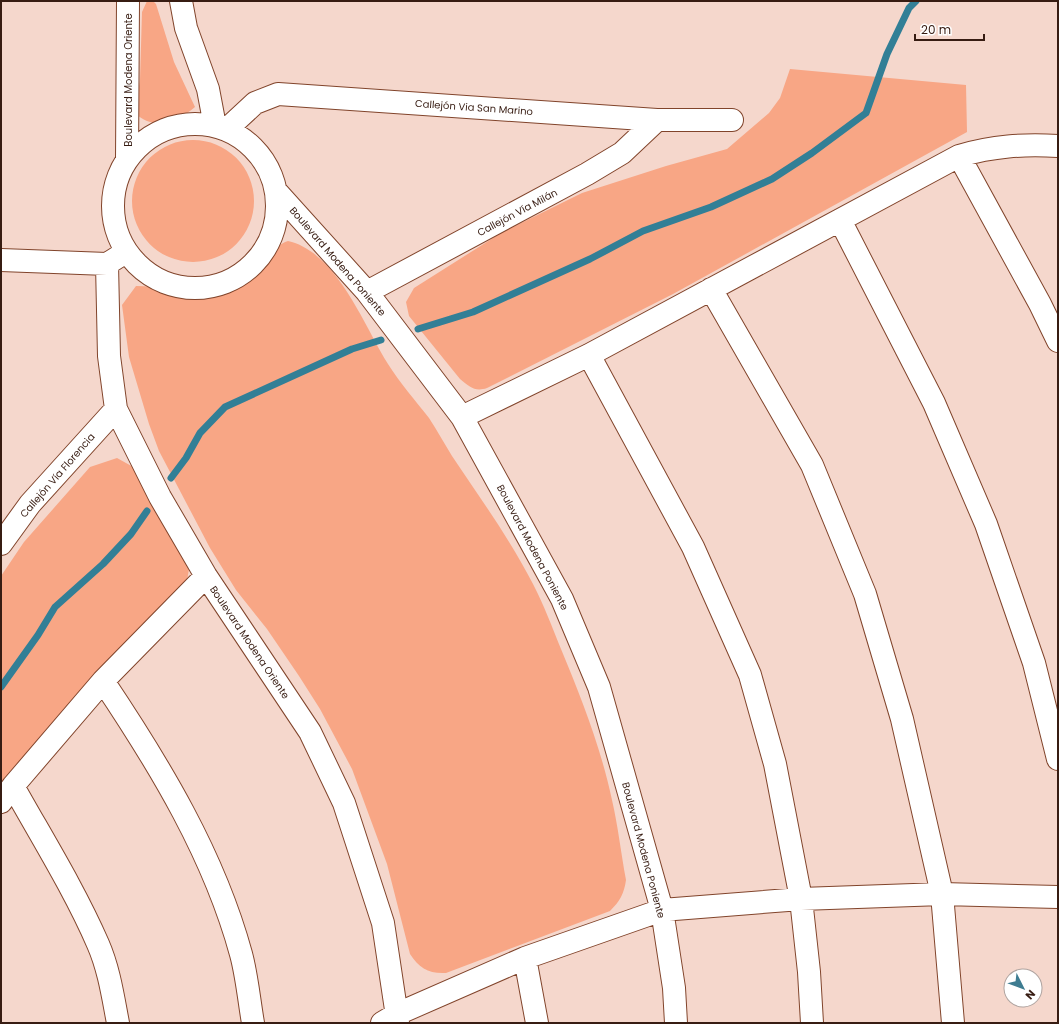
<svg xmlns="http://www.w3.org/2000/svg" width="1059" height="1024" font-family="Poppins,sans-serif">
  <rect width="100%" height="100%" fill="#f5d7cc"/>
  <path fill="#f8a685" d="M147,1H153L156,4L174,62L195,107C178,122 153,131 135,113L140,80L142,12Z
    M790,69L966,85L967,132L673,294L487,388C475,392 470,387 460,379L409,316L406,302L414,288L501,233L582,193L666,166L727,149L769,113L780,98Z
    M132 201a61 61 0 1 1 122 0a61 61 0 1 1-122 0Z
    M288,241C337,252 364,326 388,364C400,383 415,400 429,418C437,430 444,443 452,456C480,498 510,539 533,584C544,605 552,627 561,649C581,697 601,748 612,800C618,826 621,853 626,880C624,894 620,901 610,911L446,973C429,974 419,968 410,954L387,864L352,769L320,709L299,676L267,629L236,590L210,548L159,451L149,424L129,357L122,305L136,286C170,286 196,303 230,289C253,279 267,248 288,241Z
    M117,458L135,468L189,569L186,587L1,785V576L24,542L90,467Z"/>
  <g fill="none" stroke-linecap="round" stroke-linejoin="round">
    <path stroke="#327f96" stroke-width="7" d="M418,329L473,312L590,259L643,231L711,207L772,179L812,153L866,113L887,54L909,8L916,1
      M171,478L186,458L200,433L225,407L352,349L381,340
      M1,687L38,635L55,607L103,564L131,534L147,511"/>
    <defs>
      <path id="minor" d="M181,1L186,28L208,89L215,126
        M113 206a82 82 0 1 1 164 0a82 82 0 1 1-164 0Z
        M227,129L255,103L278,94L657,120H732
        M959,156L1040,304L1058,341
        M127,159L128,1
        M276,191L367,292L462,417L562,599L599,687L662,910L674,988L676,1023
        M840,220L934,403L986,524L1034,663L1058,759
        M1,260L107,264L118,257
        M107,264L109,356L116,409L160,497L206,576L310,732L344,803L383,923L398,1023
        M711,289L812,465L865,594L902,719L942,894L953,1023
        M367,292L587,174L622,153L657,120
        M589,355L693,547L750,675L775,764L801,899L809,972L812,1023
        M462,417L589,355L959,156C993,146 1023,144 1058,146
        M1,544L30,504L116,409
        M103,681C160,766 214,855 241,954C247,976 249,1000 253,1023
        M13,786C42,838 74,889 98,944C109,969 113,997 118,1023
        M1,802L13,786L103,681L206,576
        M525,958L537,1023
        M382,1023L397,1014L525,958L662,910L801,899L942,894L1058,897"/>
    </defs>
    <use href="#minor" stroke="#81442b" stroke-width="24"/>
    <use href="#minor" stroke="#fff" stroke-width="22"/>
  </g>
  <g text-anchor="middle" stroke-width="3" stroke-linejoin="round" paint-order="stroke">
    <g font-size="10" fill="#371c12" stroke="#fff">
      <text transform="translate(128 80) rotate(-90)" y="4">Boulevard Modena Oriente</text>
      <text transform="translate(474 107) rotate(4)" y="4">Callejón Via San Marino</text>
      <text transform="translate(517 212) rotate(-28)" y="4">Callejón Vía Milán</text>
      <text transform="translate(338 261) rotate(49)" y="4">Boulevard Modena Poniente</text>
      <text transform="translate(57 475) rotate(-49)" y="4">Callejón Vía Florencia</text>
      <text transform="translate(533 547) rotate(62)" y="4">Boulevard Modena Poniente</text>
      <text transform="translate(250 642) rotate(56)" y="4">Boulevard Modena Oriente</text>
      <text transform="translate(644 850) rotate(75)" y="4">Boulevard Modena Poniente</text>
    </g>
  </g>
  <rect width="1059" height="1024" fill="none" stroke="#371c12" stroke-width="4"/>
  <g transform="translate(1023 988) rotate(132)"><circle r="19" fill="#ffffff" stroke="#afa4a0"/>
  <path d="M0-3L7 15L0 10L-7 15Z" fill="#3e7c91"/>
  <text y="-6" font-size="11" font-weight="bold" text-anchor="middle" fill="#371c12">N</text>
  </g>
  <path d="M915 34v6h69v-6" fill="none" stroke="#371c12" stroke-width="2"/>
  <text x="921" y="34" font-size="12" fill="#371c12" stroke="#ffffff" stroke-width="3" paint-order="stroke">20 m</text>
</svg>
